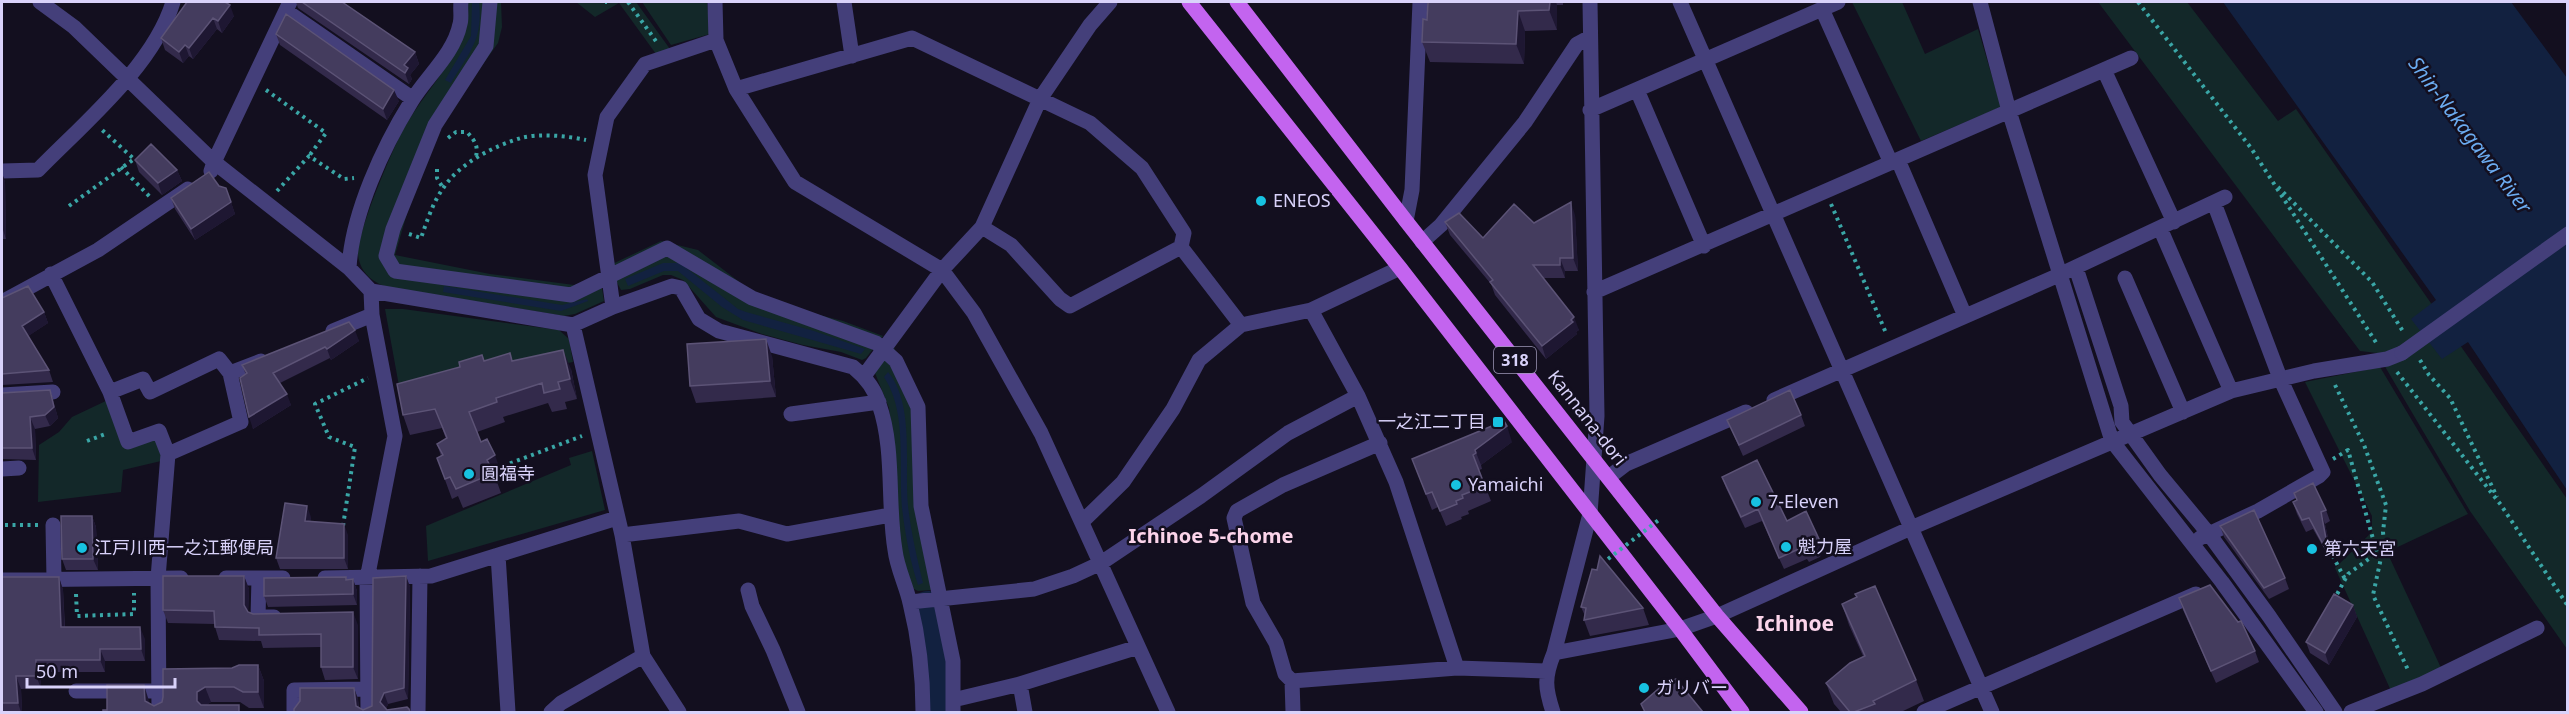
<svg xmlns="http://www.w3.org/2000/svg" width="2569" height="714" font-family="'Noto Sans','Noto Sans JP',sans-serif">
  <rect width="100%" height="100%" fill="#130f1f"/>
  <path fill="#132829" d="M468,2H501L502,27L498,43L445,118L410,203L395,255L490,274L574,285L600,276L604,301L575,314L564,316L387,287C372,282 360,272 358,255C356,236 392,150 403,130C422,96 452,66 466,29C469,21 468,10 468,2Z
    M576,2H636L670,49L656,54L619,3L595,17Z
    M642,2H707L710,34L671,45Z
    M1852,2H1902L1925,54L1978,29L2001,107L1921,141Z
    M2098,2H2187L2278,121L2296,109L2567,499V649L2470,511L2377,353L2360,351Z
    M661,241L698,250L764,301L843,321L883,336L866,358L862,360L841,352L803,345L762,334L716,317L683,280L671,275H663L630,289L621,290L608,266Z
    M385,309H403L559,330L569,339L573,362L401,397Z
    M893,345L920,408L923,500L945,589L918,591L912,588L900,551L891,425L889,408L875,373Z
    M2380,367L2468,514L2387,552L2442,670L2392,693L2335,568L2372,532V516L2305,382Z
    M110,399L126,446L157,436L164,454L161,461L123,470L121,492L38,502L39,445L59,432L72,417Z
    M592,451L605,510L428,561L426,526L571,465L569,458Z
    M947,603L958,712H931L926,647L916,608Z"/>
  <path fill="#122140" d="M472,2H479C483,40 470,51 451,83L445,80L471,36Z
    M2223,2H2511L2567,78V490L2468,342L2442,359L2411,319L2436,300Z
    M663,263H680L738,309L746,312L814,331L865,349L861,354L743,320L722,307L678,271H664L628,286L625,279Z
    M444,286L562,305L587,299L588,301L561,311L443,292Z
    M888,372C915,404 904,466 908,506C911,532 917,558 923,583L918,585C910,561 905,533 902,508C898,465 908,414 884,377Z"/>
  <g fill="none" stroke-linecap="round" stroke-linejoin="round">
    <path stroke="#122140" stroke-width="36" d="M928,609L935,632V712"/>
    <path stroke="#3aa6a6" stroke-width="4" stroke-dasharray="3 4.5" stroke-linecap="butt" d="M605,2H607
      M628,2L658,44
      M2138,2L2251,148L2377,344
      M266,90L326,133L309,156
      M448,138L456,132H467C476,142 479,147 475,160
      M121,167L150,197
      M437,169V178L443,188
      M2278,187L2372,282L2404,333
      M277,191L309,156L344,179L354,178
      M1831,204L1886,333
      M69,206L134,159L101,129
      M409,234L421,238C427,221 433,202 444,187C460,163 494,146 521,138C540,133 567,136 586,140
      M2420,360L2429,375L2450,398L2497,497
      M2397,372L2501,505L2568,606
      M2335,385L2364,445L2386,505L2383,532L2384,544L2373,595L2409,672
      M87,441L108,433
      M2333,459L2348,450L2377,553L2348,574L2335,598
      M503,466L582,436
      M5,525H38
      M343,526L355,447L329,437L315,404L368,378
      M2329,549L2345,579
      M76,594L77,616L134,614V593"/>
    <path stroke="#443f7a" stroke-width="15" d="M40,2L74,27L214,162L211,171
      M290,2L214,162L349,268L371,291L573,325L613,307L672,286L681,288L699,319L719,331L853,367C864,376 875,389 879,404C895,450 887,502 895,550C897,568 906,585 910,603C919,639 923,676 923,712
      M490,2L486,46L435,125L393,229L386,256L395,271L571,295L667,248L752,298L876,343L896,361L918,407L921,506L953,661V712
      M715,2L716,40L736,89L795,182L942,270L974,313L1041,433L1168,712
      M844,2L852,56
      M1680,2L1992,712
      M1980,2L2009,111L2112,441L2222,582L2316,712
      M1822,9L1891,163
      M286,11L413,99
      M2104,70L2174,222
      M736,89L912,38L1090,123L1142,168L1184,233L1181,247
      M1637,90L1704,246
      M1590,110L1838,2
      M1898,160L1965,316
      M2,171L38,170C84,123 154,65 173,2
      M1406,221L1412,190L1420,2
      M982,227L1011,245L1060,299L1070,306L1181,247L1241,325
      M2160,228L2231,391
      M1422,242L1441,225L1525,122L1577,44L1590,37
      M349,268C352,214 383,147 411,102C426,77 454,54 460,24C462,18 460,9 461,2
      M2076,268L2121,406L2122,422L2160,475L2209,534L2269,616L2335,712
      M51,274L110,392
      M2125,278L2183,412
      M1594,292L2131,58
      M2,302L98,250L188,189
      M613,307L595,175L607,117L645,64L716,40
      M1311,310L1358,396L1396,482L1457,668L1546,671
      M573,325L622,535L643,656L679,712
      M333,331L372,315
      M864,376L942,270L982,227L1040,99L1090,25L1110,2
      M2,395L53,392
      M1774,400L2059,275L2225,197
      M791,414L879,402
      M168,454L159,431L128,442L110,392L143,379L150,392L219,359L230,373
      M2,469L19,468
      M1609,477L1626,464L1746,412
      M1082,522L1123,482L1173,409L1199,360L1241,325L1311,310L1400,268
      M53,525L54,579
      M622,535L739,521L787,534L890,515
      M2200,538L2258,511L2319,476L2323,472L2280,378L2214,203
      M498,555L508,712
      M226,578H283
      M259,578L258,617H274
      M325,578L431,576L617,518
      M2,580L181,578
      M748,590L752,606L773,650L798,712
      M910,602L1034,589L1073,576L1101,563L1201,496L1288,433L1358,396
      M1554,653L1680,629L1717,616L1911,528L2231,391L2314,371L2387,359L2402,353
      M1292,681L1457,668
      M76,691H159
      M953,700L1020,684
      M159,712L158,578L168,454L241,422L230,373L261,361
      M294,712V690L367,689
      M368,712L367,579L395,436L372,315L371,291
      M418,712L420,576
      M551,712L561,703L643,656
      M1025,712L1020,684L1138,647
      M1293,712L1292,681L1285,674L1276,643L1253,603L1234,518L1237,511L1283,485L1380,443
      M1553,712C1545,688 1544,677 1554,653L1590,514L1597,416L1590,2
      M1924,712L2196,594
      M2351,712L2422,684L2537,628"/>
    <path stroke="#c364ef" stroke-width="15" d="M1189,2L1400,268L1680,629L1742,712
      M1237,2L1406,221L1717,616L1801,712"/>
    <path stroke="#3aa6a6" stroke-width="4" stroke-dasharray="3 4.5" stroke-linecap="butt" d="M1608,559L1660,519"/>
    <path stroke="#443f7a" stroke-width="15" d="M2402,353L2568,234"/>
  </g>
  <path fill="#332a4b" d="M187,2L234,16L222,33L217,29L193,59L189,56L183,63L165,50L161,38Z
    M296,2H342L415,52L419,64L410,75L412,79L409,84L298,8Z
    M1428,2H1563V5H1557V30L1525,31L1524,64L1430,62L1422,42L1427,20Z
    M276,34L399,101L387,120L280,45Z
    M135,160L177,170L182,181L162,195L139,172Z
    M2,173L5,182L6,239H2Z
    M219,186L226,188L235,214L195,240L175,209L171,198Z
    M1575,215L1578,271H1565V278H1543L1579,330L1576,332L1577,334L1546,359L1495,295L1491,284L1450,235L1445,222L1483,238L1534,223Z
    M2,298L44,312L48,323L28,336L49,370L53,382L2,385Z
    M349,322L359,341L331,360L330,358L280,383L291,405L253,429L246,375L242,365Z
    M772,356L776,397L696,403L690,386Z
    M484,361H513L571,369L577,399L565,402L567,409L552,412L548,403L503,417L505,422L477,432L481,442L502,475L496,479L501,493L463,508L458,496L452,499L437,458L441,456L437,444L446,439L442,428L410,435L403,415Z
    M50,390L58,418L50,426L35,429L36,460L2,459V393Z
    M1801,415L1805,426L1743,456L1727,420Z
    M1512,442L1481,465L1482,469L1479,470L1491,501L1468,511L1469,514L1461,517L1462,519L1446,526L1438,507L1432,510L1412,459Z
    M1722,477L1787,521L1819,539L1823,550L1820,557L1809,562L1807,559L1784,569L1762,521L1745,528L1726,488Z
    M2293,502L2326,510L2330,521L2325,524L2332,556L2329,557L2313,529L2306,532L2297,514Z
    M92,516L96,527L98,570H66L62,559Z
    M311,517L310,522L348,535V569H280L276,558Z
    M2220,526L2285,578L2289,589L2269,599L2224,537Z
    M244,576L249,589L248,612L253,614L358,625V679L325,680L321,667V647L263,648L261,641L219,640L215,627V624L168,623L163,610Z
    M406,576L410,587L408,699L388,704L386,709L387,710L407,707L410,712H294V709L300,701V688H354L358,699L359,708L363,710L372,706L373,578Z
    M2,577H59L63,590L65,627L145,639V661H105V672H41V688L21,689L22,712H2Z
    M346,577L347,580L353,579L357,591V605L268,607L264,596Z
    M2179,598L2255,651L2259,662L2216,683L2183,610Z
    M1842,604L1916,680L1924,701L1901,712H1841L1834,704L1826,683L1863,656L1849,625Z
    M2353,605L2357,617L2329,665L2310,653L2306,642Z
    M1581,607L1643,608L1649,625L1590,636L1584,620L1585,616Z
    M258,665L264,681V708H249L240,702H211L206,705L107,710L149,701V704L154,706L232,668Z"/>
  <path fill="#1e1732" d="M1550,2H1556L1557,5V30L1549,10Z
    M230,5L234,16L222,33L218,21Z
    M1518,11L1525,31L1524,64L1516,44Z
    M213,18L217,29L193,59L189,48Z
    M185,45L189,56L183,63L179,52Z
    M415,52L419,64L410,75L412,79L409,84L405,73L404,65Z
    M394,90L399,101L387,120L383,109Z
    M177,170L182,181L162,195L158,183Z
    M2,173L5,182L6,239L2,227Z
    M231,202L235,214L195,240L191,229Z
    M1571,202L1575,215L1578,271L1573,258Z
    M1560,258L1565,271V278L1560,265Z
    M44,312L48,323L27,337L22,326Z
    M1574,317L1579,330L1576,332L1577,334L1546,359L1542,346Z
    M355,330L359,341L331,360L327,349Z
    M766,339L772,356L776,397L770,381Z
    M563,350L571,369L577,399L570,379Z
    M50,390L58,418L50,426L45,415Z
    M287,394L291,405L253,429L249,417Z
    M30,417L35,429L36,460L32,448Z
    M1507,426L1512,442L1481,465L1475,450Z
    M495,455L502,475L496,479L487,460Z
    M307,506L311,517L309,533L305,521Z
    M2321,512L2325,524L2332,556L2327,544Z
    M92,516L96,527L98,570L93,559Z
    M344,524L348,535V569L344,558Z
    M1819,539L1823,550L1820,557L1816,545Z
    M244,576L249,589L248,617L244,605Z
    M406,576L410,587L408,699L404,688Z
    M59,577L63,590L65,640L61,627Z
    M353,579L357,591V605L353,594Z
    M2353,605L2357,617L2329,665L2325,653Z
    M353,612L358,625V679L353,667Z
    M140,627L145,639V661L141,649Z
    M100,649L105,661V672L100,660Z
    M36,660L41,672V688L36,676Z
    M258,665L264,681V708L258,692Z
    M16,676L21,689L22,712H21L18,703Z
    M144,685L149,701L150,712L145,701Z
    M205,687L211,702L202,708L197,701V692Z
    M354,688L358,699L359,712L356,706Z
    M384,693L388,704L385,712L380,702Z"/>
  <path fill="#443c5e" stroke="#5c5376" stroke-width="1.5" d="M187,2H225L230,5L218,21L213,18L189,48L185,45L179,52L161,38Z
    M302,2H342L415,52L404,65L408,68L405,73Z
    M1428,2H1550L1549,10L1518,11L1516,44L1422,42L1423,19L1427,20Z
    M286,14L394,90L383,109L276,34Z
    M151,144L177,170L158,183L135,160Z
    M209,172L219,186L226,188L231,202L191,229L171,198Z
    M1571,202L1573,258H1560V265H1533L1574,317L1571,320L1573,322L1542,346L1490,282L1493,280L1445,222L1459,213L1483,238L1514,204L1534,223Z
    M28,286L44,312L22,326L49,370L2,374V298Z
    M349,322L355,330L327,349L325,347L273,373L287,394L249,417L240,378L247,373L242,365Z
    M766,339L770,381L690,386L687,344Z
    M563,350L570,379L558,382L560,389L544,393L542,383L496,398L497,402L469,412L481,442L487,439L495,455L487,460L494,473L456,489L450,477L445,479L437,458L443,455L437,444L447,438L435,409L403,415L397,384L460,367L459,362L482,355L484,361L510,353L512,361Z
    M50,390L54,407L45,415L30,417L32,448H2V393Z
    M1790,390L1801,415L1739,445L1727,420Z
    M1504,421L1507,426L1475,450L1476,453L1473,455L1485,486L1462,495L1463,498L1456,501L1457,504L1440,511L1432,492L1426,494L1412,459Z
    M1757,460L1787,521L1806,511L1819,539L1816,545L1805,551L1803,547L1779,558L1758,509L1741,517L1722,477Z
    M2313,483L2326,510L2321,512L2327,544L2324,546L2309,518L2302,520L2293,502L2297,500L2294,493Z
    M285,503L307,506L305,521L344,524V558H276Z
    M2254,510L2285,578L2264,588L2220,526Z
    M61,516H92L93,559H62Z
    M1600,556L1643,608L1584,620L1586,608L1581,607L1592,569L1597,570Z
    M163,576H244V605L248,612L253,614L353,612V667H321V634L259,635V628L215,627L214,611L163,610Z
    M406,576L404,688L384,693L380,702L387,710L407,707L409,709L410,712H294V709L300,701V688H354L356,706L363,710L372,706L373,578Z
    M2,577H59L61,627H140L141,649H100V660H36V676H16L18,703H2Z
    M346,577V580L353,579V594L264,596V578Z
    M2210,585L2238,622L2241,621L2255,651L2211,671L2179,598Z
    M1875,586L1916,680L1873,701L1875,704L1854,712H1850L1826,683L1850,663L1865,656L1842,604L1857,597L1855,594Z
    M2334,594L2353,605L2325,653L2306,642Z
    M239,665H258V692H243L234,687H205L197,692V701L201,705H239V712H103V710H107V685H144L145,701L154,706L162,702L163,697V669L232,668Z
    M1676,679L1703,712H1645L1641,704L1663,685Z"/>
  <g fill="#17c2e1" stroke="#130f1f" stroke-width="2">
    <circle cx="1261" cy="201" r="6"/>
    <rect x="1492" y="416" width="12" height="12" rx="3"/>
    <circle cx="469" cy="474" r="6"/>
    <circle cx="1456" cy="485" r="6"/>
    <circle cx="1756" cy="502" r="6"/>
    <circle cx="1786" cy="547" r="6"/>
    <circle cx="82" cy="548" r="6"/>
    <circle cx="2312" cy="549" r="6"/>
    <circle cx="1644" cy="688" r="6"/>
  </g>
  <g text-anchor="middle" stroke-width="5" stroke-linejoin="round" paint-order="stroke">
    <rect fill="#130f1f" stroke="#9e98b8" stroke-width="1.5" x="1494" y="347" width="42" height="26" rx="4.5"/>
    <g font-size="16" font-weight="bold" fill="#d9d2fa">
      <text x="1515" y="366">318</text>
    </g>
    <g font-size="18" fill="#d9d2fa" stroke="#130f1f" text-anchor="start">
      <text x="1273" y="207">ENEOS</text>
      <text x="1486" y="428" text-anchor="end">一之江二丁目</text>
      <text x="481" y="480">圓福寺</text>
      <text x="1468" y="491">Yamaichi</text>
      <text x="1768" y="508">7-Eleven</text>
      <text x="1798" y="553">魁力屋</text>
      <text x="94" y="554">江戸川西一之江郵便局</text>
      <text x="2324" y="555">第六天宮</text>
      <text x="1656" y="694">ガリバー</text>
    </g>
    <g font-size="18" fill="#d9d2fa" stroke="#130f1f">
      <text transform="translate(1587 418) rotate(52)" y="6">Kannana-dori</text>
    </g>
    <g font-size="20" font-style="italic" fill="#6babf0" stroke="#130f1f">
      <text transform="translate(2470 135) rotate(53)" y="7">Shin-Nakagawa River</text>
    </g>
    <g font-size="20" font-weight="bold" fill="#fbd4ea" stroke="#130f1f">
      <text x="1211" y="543">Ichinoe 5-chome</text>
    </g>
    <g font-size="21" font-weight="bold" fill="#fbd4ea" stroke="#130f1f">
      <text x="1795" y="631">Ichinoe</text>
    </g>
  </g>
  <rect width="2569" height="714" fill="none" stroke="#d9d2fa" stroke-width="6"/>
  <path d="M27 678v9h148v-9" fill="none" stroke="#d9d2fa" stroke-width="3"/>
  <text x="36" y="678" font-size="18" fill="#d9d2fa" stroke="#130f1f" stroke-width="4.5" paint-order="stroke">50 m</text>
</svg>
